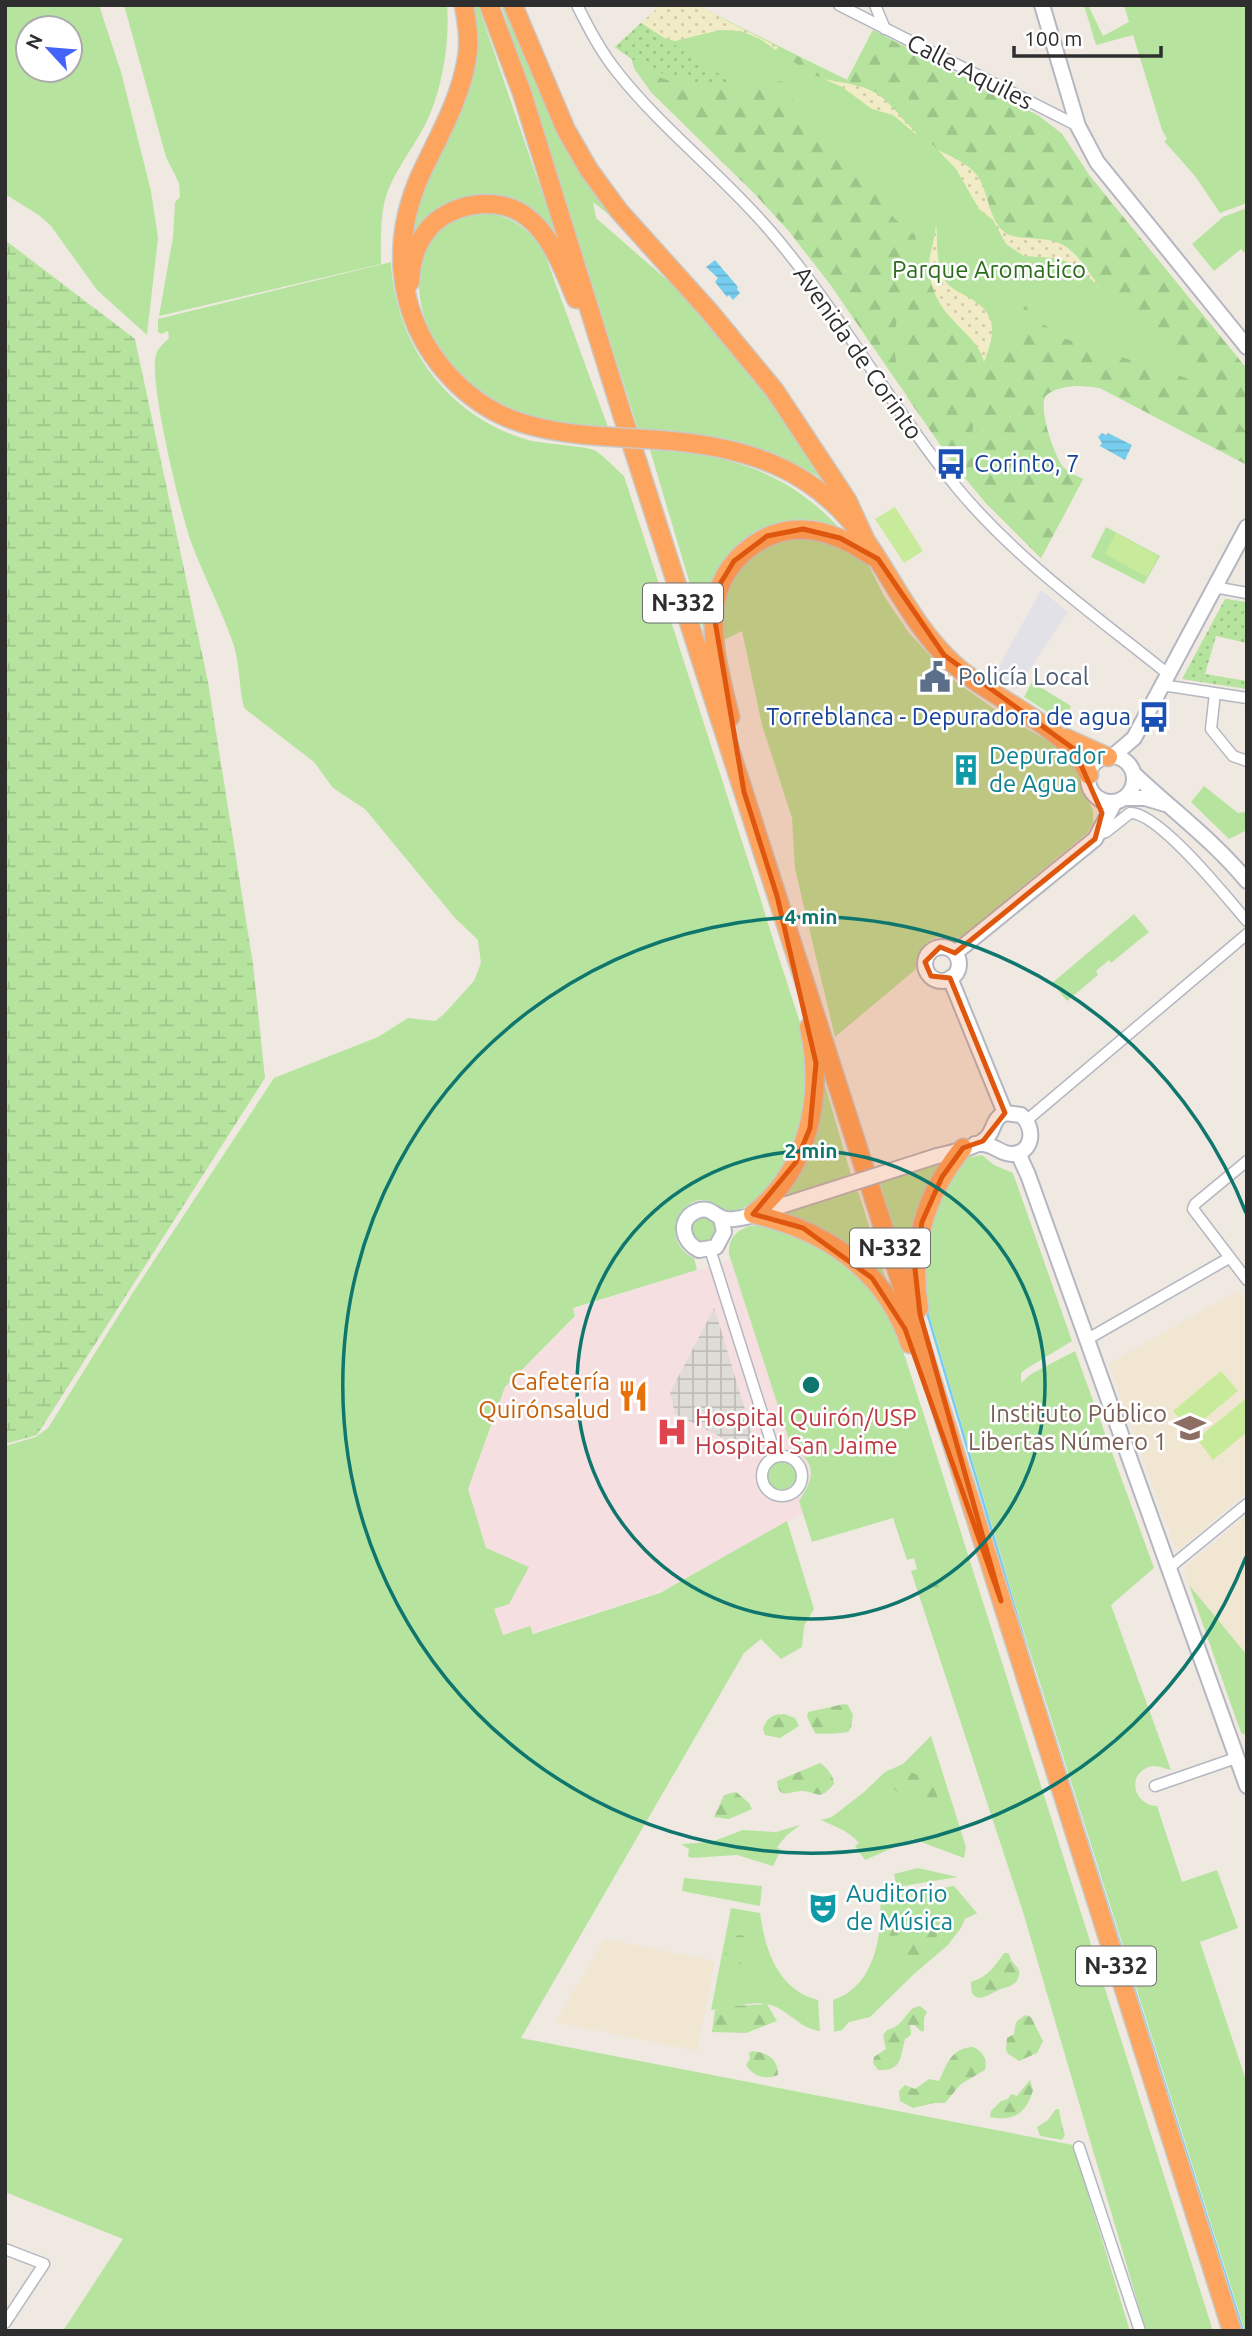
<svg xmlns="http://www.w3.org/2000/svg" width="1252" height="2336" font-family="Ubuntu,sans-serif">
  <defs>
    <pattern id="forest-firs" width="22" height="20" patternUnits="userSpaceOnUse" patternTransform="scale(1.75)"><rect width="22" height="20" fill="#b6e49f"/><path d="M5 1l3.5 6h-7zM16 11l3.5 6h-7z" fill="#9dc489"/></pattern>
    <pattern id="wetland-marsh" width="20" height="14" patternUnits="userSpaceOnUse" patternTransform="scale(1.75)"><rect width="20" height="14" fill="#b6e49f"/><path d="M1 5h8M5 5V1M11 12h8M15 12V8" fill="none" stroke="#9dc489"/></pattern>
    <pattern id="sand-dots" width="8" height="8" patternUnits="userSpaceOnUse" patternTransform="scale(1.75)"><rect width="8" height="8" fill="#f2ecc6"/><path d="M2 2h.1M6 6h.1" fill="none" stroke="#d0cbaa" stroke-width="1.8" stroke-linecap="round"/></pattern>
    <pattern id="garden-dots" width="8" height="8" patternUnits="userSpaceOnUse" patternTransform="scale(1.75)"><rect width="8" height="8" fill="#b6e49f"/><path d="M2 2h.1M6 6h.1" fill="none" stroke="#9dc489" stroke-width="1.8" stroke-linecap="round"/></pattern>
    <pattern id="plaza-grid" width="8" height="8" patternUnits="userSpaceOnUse" patternTransform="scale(1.75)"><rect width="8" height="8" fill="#dfdcd8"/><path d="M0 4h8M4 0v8" fill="none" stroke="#c0bdba"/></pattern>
    <pattern id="water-rules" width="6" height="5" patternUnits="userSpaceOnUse" patternTransform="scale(1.75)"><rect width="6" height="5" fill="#77cdee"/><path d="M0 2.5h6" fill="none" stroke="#67b0cc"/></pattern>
  </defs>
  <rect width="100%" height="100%" fill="#efe9e1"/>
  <path fill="#e3e1e8" d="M1041,590L1068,612L1016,690L993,677Z"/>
  <path fill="#f0e6d1" d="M1237,1291L1247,1297V1492L1179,1549L1175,1547L1109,1364Z
    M1247,1516V1655L1189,1585L1184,1568Z
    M605,1939L715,1961L697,2051L555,2022Z"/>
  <path fill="#f5dfe0" d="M733,1259L869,1477L660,1592L485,1648L431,1592L505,1388L576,1316L573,1309Z"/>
  <path fill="#b6e49f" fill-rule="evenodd" d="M5,5H99L121,72L151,191L158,238L147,335L97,290L51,226L40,216L5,194ZM28,28H70V70H28Z
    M124,5H447C450,43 442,93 424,127C410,153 391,175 384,204C380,224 381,244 381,264L159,316L173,237L175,202L180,197L179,183L166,157Z
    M472,5H478L563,254L487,197L407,243L417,199L449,128Z
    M501,5H507L629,231L593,202L596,218L691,301L746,364L827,482C761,440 714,434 638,429L545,135Z
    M661,5H696L847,80L873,30L1039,116L1062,134L1089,175L1247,369V465L1100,388C1084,385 1060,384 1047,395C1036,404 1055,459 1064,468C1069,473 1077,476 1083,479L1041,558L984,501L955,466L830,284L788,230L753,192L651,92L635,70L631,58L615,47Z
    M1084,5H1088L1103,36L1129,22L1124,5H1247V203L1220,213L1195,176L1164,141L1167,139L1162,130L1133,35L1096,45Z
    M1247,208V255L1241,249L1214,271L1192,244L1223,217Z
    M485,213C513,216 529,229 544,252L608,427C574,425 538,424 507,408C479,393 453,371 436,343C405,290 413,219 485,213Z
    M391,262C395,344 448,417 528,440C542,444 589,446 596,451C606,458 615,468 624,476C670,617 715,759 761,900C771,934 782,967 793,1001C799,1020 808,1043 807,1063C806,1111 797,1158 762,1194C755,1202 741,1211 730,1211C715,1209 707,1190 686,1207C668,1221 673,1249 694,1258L697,1270L573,1308L575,1316L505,1387L468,1489L486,1548L529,1567L509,1604L494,1609L503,1635L530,1626L533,1634L660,1593L787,1521L814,1609L804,1626L802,1647L781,1659L761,1639L744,1653L521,2038L1073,2145L1130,2331H63L123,2239L5,2192V1446L36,1437L48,1428L132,1294L274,1078L378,1037L408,1018L435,1021L443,1015L474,981L481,963L478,940L455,918L365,809L333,788L314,762L244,708C239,687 240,667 234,646C222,610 204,577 191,542C181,514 148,379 156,355C158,348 164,343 169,338L168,331L161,334L158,332V319Z
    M650,450C728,453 789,472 842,531C835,528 825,522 817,521C767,513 720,549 707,596C704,606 704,617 703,628Z
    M1106,527L1160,556L1144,584L1091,557Z
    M789,534L818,536L858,555L869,566L884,596L909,633L952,679L1000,713L1065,751L1079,771L1081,789L1093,810V823L1087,833L961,937C955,939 951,937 944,937C926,936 915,953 916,969L835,1037L795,869L792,818L762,725L742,631L720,642L724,594L748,555Z
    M1032,682L1071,706L1063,722L1024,697Z
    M1204,786L1238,813L1245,812L1247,830L1229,839L1191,802Z
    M1134,914L1149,932L1111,963L1109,960L1096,971L1098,975L1067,1001L1052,983Z
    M822,1075L851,1175L776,1199Z
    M969,1154L971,1157L982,1155L994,1165L1013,1173L1072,1341L1026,1369L1021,1373V1383L1031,1374L1075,1351L1154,1568L1111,1605L1171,1770C1164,1769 1157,1764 1149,1767C1126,1775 1134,1805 1157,1806L1182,1882L1217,1870L1238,1928L1200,1942L1247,2083V2331H1245L1024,1633L925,1301C924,1237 927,1204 969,1154Z
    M940,1164L941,1167L908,1273L880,1182Z
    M858,1191L889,1289C854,1251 837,1232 786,1215V1212Z
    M691 1230a13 13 0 1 1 26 0a13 13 0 1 1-26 0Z
    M749,1226C777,1224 797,1234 820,1248C830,1254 843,1260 852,1268C894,1303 906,1363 923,1412L1213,2331H1146L1023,1912L911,1571L917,1569L914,1558L907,1560L893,1518L812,1542L799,1501C808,1486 819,1471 802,1455C798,1451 793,1449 790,1443L729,1254C728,1239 736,1231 749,1226Z
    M768 1476a14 14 0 1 1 28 0a14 14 0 1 1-28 0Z
    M1189,1585L1247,1655L1246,1735L1241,1733Z
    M931,1736L966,1847L964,1858L913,1839L865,1860L855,1846L859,1843C848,1830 833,1826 821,1820L832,1817L864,1792L885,1772L903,1764Z
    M800,1825L787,1835L777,1847L781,1850L773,1866L737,1855L691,1858L688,1856L689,1849L681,1844L711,1842L743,1830L776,1832Z
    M918,1868L958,1877L897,1887L894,1874Z
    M684,1878L762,1886L760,1906L682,1891Z
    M954,1886L977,1913L965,1919L961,1928L948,1945L914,1974L870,2017L849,2022L842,2030L834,2032L833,2000C874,1987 883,1935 880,1898Z
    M731,1908L760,1913C765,1950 778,1990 818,2000L820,2031C799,2029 785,2006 766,2004C748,2001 729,2009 711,2010Z"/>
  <path fill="url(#forest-firs)" d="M873,30L904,47C901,76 900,101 913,128L882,95L874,91L813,75L776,50L778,47L847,80Z
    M908,49L1039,116L1062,134L1089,175L1247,369V424L1213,387L1190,374L1154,329L1134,317L1115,310L1083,265L1064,246L1049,239L1011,235L1003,230L994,218L979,179L973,171L938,150L920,132L913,117L907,92Z
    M632,63C663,82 700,93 738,89C752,88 767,84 781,81L811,126L824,141L874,173L885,206L895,219L915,235C917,247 920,261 916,274C912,288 902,300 898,314C892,339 895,362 900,386L830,284L788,230L753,192L651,92Z
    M928,265C930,284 937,302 950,317C962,331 980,343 984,362C971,406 970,447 977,492L955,466L907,397L900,353V331L910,298Z
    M1019,298L1037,320L1066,339L1186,378L1206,389L1225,407L1247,433V465L1100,388C1084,385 1060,384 1046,395C1036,404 1055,459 1064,468C1069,473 1077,476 1083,479L1041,558L984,501L978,466L976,436L979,402L988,366C1016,353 1020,325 1019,298Z
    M920 1596a13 13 0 1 1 26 0a13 13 0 1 1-26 0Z
    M844,1704L848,1705L853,1715L851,1728L848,1732C842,1733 819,1735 815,1733L807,1717L808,1712Z
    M784,1714L795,1718L799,1726L780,1738L765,1735L763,1729C766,1718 773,1714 784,1714Z
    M820,1763C827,1767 834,1777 834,1784C819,1801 820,1793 803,1791C790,1790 779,1802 777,1781Z
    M898,1770C921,1772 942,1784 937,1810C920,1808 892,1797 890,1778Z
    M736,1792L749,1803L752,1809L729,1819L714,1817L724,1795Z
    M892,1907L906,1922C905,1934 895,1939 884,1934C878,1924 882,1912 892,1907Z
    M932,1931L937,1934C936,1949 922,1965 907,1970L896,1962L892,1953L896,1947H908L920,1933Z
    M742,1935L747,1939L748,1947L744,1963L737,1965L725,1959L726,1947L731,1945L736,1936Z
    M1004,1953H1008C1010,1955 1010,1959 1012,1961C1018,1970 1022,1968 1017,1981C1012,1986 1008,1987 1001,1989C989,1994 970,2009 971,1982C988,1977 995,1966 1004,1953Z
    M767,2004L777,2021L746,2033L712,2032L715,2010L734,2006Z
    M920,2006L927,2012L924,2018V2030L922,2032L914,2025H910L911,2035L905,2039C900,2057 903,2071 878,2070L873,2063L874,2057L886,2049L883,2035L887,2030C901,2027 904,2016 913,2008Z
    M1025,2015L1031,2017L1043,2041L1037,2053L1019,2061L1008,2054L1006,2050L1007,2038L1014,2034L1016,2022Z
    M973,2047C983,2051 988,2060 985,2070L961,2084L945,2103H934L913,2108L900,2101L899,2091L905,2085L915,2089L929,2079L939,2081C947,2064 951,2048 973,2047Z
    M752,2051C768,2053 778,2059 778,2075C765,2080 754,2077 746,2065L750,2059L749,2053Z
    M1030,2080L1033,2090C1027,2113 1013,2122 990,2117L991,2111L1001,2101L1008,2099L1011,2094L1017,2096Z
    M1056,2109H1059C1060,2116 1063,2129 1065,2135L1062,2140L1040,2136L1037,2127L1048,2120Z"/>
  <path fill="url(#wetland-marsh)" d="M5,240L135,339L208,682L253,964L265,1078L37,1435L5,1444Z"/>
  <path fill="url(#sand-dots)" d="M661,5H696L778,47L776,50L760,39L741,31L720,30L675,41L664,38L641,23Z
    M824,79C864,87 875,85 902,118C907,124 913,128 917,135L893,115L872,109L842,87Z
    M938,150C950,156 965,162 975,173C989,189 987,216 1003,231C1015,242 1044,235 1061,244C1078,252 1089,273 1100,288L1075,264L1055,258L1024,256L1006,244L993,220L979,209L956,169Z
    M936,223C938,242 935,266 946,282C953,291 964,294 973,300C1000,317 993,338 984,362C980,344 964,333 952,319C939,306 931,289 929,271C927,260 936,238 936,223Z"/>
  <path fill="url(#garden-dots)" d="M641,23L724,77L739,83C695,87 649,75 615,47Z
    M1225,599L1247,602V643L1216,636L1205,674L1247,681V689L1182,679Z"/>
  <path fill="#c8eb9b" d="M895,507L923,551L904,563L875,519Z
    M1116,533L1158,556L1147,577L1105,554Z
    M1221,1371L1238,1391L1190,1431L1173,1411Z
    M1245,1399L1247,1432L1213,1460L1197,1439Z"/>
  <path fill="url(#plaza-grid)" d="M714,1308L715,1310L759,1456L675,1414L670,1393Z"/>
  <path fill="url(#water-rules)" d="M715,260L738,287L737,289L740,293L733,300L729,295L727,297L715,282L718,278L706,267Z
    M1102,433L1106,435L1108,433L1132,445L1125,460L1100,446L1102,443L1098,437Z"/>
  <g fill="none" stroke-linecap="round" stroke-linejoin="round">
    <path stroke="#77cdee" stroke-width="2.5" d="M926,1309L1034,1673L1243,2331"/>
    <defs>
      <path id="street" d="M577,5C589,29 601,52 618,73C664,131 724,176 772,233C840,313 891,407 958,489C1018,561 1096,616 1168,674
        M839,5L1078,126
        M875,5L885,29
        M1214,587L1247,593
        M1162,685L1247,698
        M1215,693L1211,729L1233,756L1247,761
        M1099,834L1106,832L1130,813C1159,812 1227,898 1247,921
        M1027,1120L1247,934
        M1247,1161L1195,1204L1193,1209L1247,1280
        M710,1249L776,1457
        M1086,1340L1229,1258
        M762 1476a20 20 0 1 1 40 0a20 20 0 1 1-40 0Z
        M1169,1568L1247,1504
        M1155,1786L1236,1758
        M1079,2147L1140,2331
        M5,2249L44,2264L5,2323"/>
      <path id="secondary" d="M1042,5L1078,126L1097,162L1247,347
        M1088 779a23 23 0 1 1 46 0a23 23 0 1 1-46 0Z
        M1113,756L1134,738L1247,527
        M1133,773C1172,810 1212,839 1247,881
        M1125,798H1145L1165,804
        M925 964a17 17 0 1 1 34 0a17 17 0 1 1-34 0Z
        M955,953L1095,839L1115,802
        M950,978L1005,1113
        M1018,1153L1028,1175L1247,1786
        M937,1156C952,1152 980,1148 989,1135C995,1126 993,1119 1005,1113L1021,1115C1035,1127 1034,1152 1013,1154C999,1155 995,1142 975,1144
        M721,1218L724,1232L716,1247L699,1250C682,1242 677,1219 697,1211C708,1206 713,1214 722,1218C736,1224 773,1208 787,1204"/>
      <path id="highway" d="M464,5C467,23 470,40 467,58C460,101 438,137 420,176C392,240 396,309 440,365C483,419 532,431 598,436
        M489,5L522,93L622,414L914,1323L1232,2331
        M513,5L566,130L589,170L619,211L709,311L775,391L847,500L865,539
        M410,282C411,264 414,248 426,232C447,203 498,194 527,217C552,236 564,271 576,299
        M659,440C744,446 815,467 866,541C895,583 916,630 955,665C993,700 1071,728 1089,775
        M730,717C721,680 708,637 716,599C720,581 730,565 743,553C785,516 829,527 872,556
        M1066,738L1108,757
        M753,1214C827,1231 885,1270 910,1344
        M753,1214C810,1169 824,1094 809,1027
        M919,1308C909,1249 925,1194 963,1148"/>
    </defs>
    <use href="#street" stroke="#b4b7c1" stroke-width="13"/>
    <use href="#secondary" stroke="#b4b7c1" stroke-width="18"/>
    <use href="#highway" stroke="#c9c9c9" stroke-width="21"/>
    <use href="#street" stroke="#fff" stroke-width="10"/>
    <use href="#secondary" stroke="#fff" stroke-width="14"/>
    <use href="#highway" stroke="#fda55e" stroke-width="18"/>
    <defs>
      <path id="secondary-bridge" d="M787,1204L937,1156"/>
      <path id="highway-bridge" d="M598,436L659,440"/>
    </defs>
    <use href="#secondary-bridge" stroke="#b4b7c1" stroke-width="18" stroke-linecap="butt"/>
    <use href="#highway-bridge" stroke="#c9c9c9" stroke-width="21" stroke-linecap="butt"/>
    <use href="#secondary-bridge" stroke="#fff" stroke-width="14"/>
    <use href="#highway-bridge" stroke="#fda55e" stroke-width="18"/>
  </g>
  <path fill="#df570e" fill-opacity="0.2" stroke="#df570e" stroke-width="5" stroke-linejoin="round" d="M803,529L840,538L878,559L944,655L1074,749L1102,813L1095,839L955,953L940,947L925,962L931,976L950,978L1005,1113L983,1141L963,1148L942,1177L922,1222L915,1269L920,1314L1001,1601L905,1329L872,1278L803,1228L753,1214L796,1162L810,1128L816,1063L777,896L744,792L714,615L720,584L734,561L767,536Z"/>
  <g fill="none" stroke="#0f766e" stroke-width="3.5">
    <circle cx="811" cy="1385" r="234"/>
    <path d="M1246 1557A468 468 0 1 1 1246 1213"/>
  </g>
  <defs>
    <symbol id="bus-bare" viewBox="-9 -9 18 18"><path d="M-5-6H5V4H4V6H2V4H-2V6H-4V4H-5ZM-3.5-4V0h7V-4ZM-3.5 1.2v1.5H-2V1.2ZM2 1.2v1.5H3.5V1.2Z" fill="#1a4fb4" stroke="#fff" stroke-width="2.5" paint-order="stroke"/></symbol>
    <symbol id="civic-bare" viewBox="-9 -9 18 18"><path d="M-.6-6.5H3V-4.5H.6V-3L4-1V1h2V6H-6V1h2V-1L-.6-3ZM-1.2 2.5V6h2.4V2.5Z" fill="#5c6f8a" stroke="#fff" stroke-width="2.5" paint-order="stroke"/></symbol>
    <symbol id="building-bare" viewBox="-9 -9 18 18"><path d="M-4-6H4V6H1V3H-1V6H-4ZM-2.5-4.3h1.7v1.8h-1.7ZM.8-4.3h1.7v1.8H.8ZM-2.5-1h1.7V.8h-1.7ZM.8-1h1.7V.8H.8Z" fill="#0f9aa8" stroke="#fff" stroke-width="2.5" paint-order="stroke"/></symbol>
    <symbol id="restaurant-bare" viewBox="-9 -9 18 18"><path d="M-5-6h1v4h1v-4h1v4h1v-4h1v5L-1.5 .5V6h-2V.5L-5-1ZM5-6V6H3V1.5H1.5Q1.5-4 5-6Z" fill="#e8710a" stroke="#fff" stroke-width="2.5" paint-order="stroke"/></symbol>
    <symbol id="school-bare" viewBox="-9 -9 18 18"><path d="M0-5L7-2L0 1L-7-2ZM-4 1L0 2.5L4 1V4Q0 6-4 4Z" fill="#8d6e63" stroke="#fff" stroke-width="2.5" paint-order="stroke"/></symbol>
    <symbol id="hospital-bare" viewBox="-9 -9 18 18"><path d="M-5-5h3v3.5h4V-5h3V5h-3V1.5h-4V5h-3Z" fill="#e0444e" stroke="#fff" stroke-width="2.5" paint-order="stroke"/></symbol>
    <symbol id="theatre-bare" viewBox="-9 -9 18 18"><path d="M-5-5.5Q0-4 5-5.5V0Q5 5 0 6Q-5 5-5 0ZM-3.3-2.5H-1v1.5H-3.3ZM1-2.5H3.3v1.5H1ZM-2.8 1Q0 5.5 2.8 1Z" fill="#0f9aa8" stroke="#fff" stroke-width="2.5" paint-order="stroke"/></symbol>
  </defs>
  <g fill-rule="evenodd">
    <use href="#bus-bare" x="929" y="442" width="44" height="44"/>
    <use href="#civic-bare" x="913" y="655" width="44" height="44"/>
    <use href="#bus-bare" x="1132" y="695" width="44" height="44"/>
    <use href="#building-bare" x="944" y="748" width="44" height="44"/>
    <use href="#restaurant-bare" x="611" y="1374" width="44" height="44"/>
    <use href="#school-bare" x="1168" y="1406" width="44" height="44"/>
    <use href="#hospital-bare" x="650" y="1410" width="44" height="44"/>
    <use href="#theatre-bare" x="801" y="1886" width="44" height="44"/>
  </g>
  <g text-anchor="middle" stroke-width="5" stroke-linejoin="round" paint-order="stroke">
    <g fill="#fff" stroke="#6d6d6d" stroke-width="2">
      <rect x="643" y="583.5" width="80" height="39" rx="5"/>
      <rect x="850" y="1228.5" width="80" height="39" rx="5"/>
      <rect x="1076" y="1946.5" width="80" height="39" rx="5"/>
    </g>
    <g font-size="23" font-weight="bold" fill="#2e2e2e">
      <text x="683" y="611">N-332</text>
      <text x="890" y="1256">N-332</text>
      <text x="1116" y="1974">N-332</text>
    </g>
    <g font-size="24" fill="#2e2e2e" stroke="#fff">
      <text transform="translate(970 72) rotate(27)" y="8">Calle Aquiles</text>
      <text transform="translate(858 353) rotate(55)" y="8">Avenida de Corinto</text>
    </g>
    <g font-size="24" fill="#2c6d1c" stroke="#fff">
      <text x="989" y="278">Parque Aromatico</text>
    </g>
    <g font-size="24" fill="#164399" stroke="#fff" text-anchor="start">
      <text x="974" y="472">Corinto, 7</text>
      <text x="1131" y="725" text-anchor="end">Torreblanca - Depuradora de agua</text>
    </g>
    <g font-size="24" fill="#4e5e75" stroke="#fff" text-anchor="start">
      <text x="958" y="685">Policía Local</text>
    </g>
    <g font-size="24" fill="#0d838f" stroke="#fff" text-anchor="start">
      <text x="989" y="764">Depurador<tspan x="989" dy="28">de Agua</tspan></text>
      <text x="846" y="1902">Auditorio<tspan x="846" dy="28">de Música</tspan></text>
    </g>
    <g font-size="24" fill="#c56008" stroke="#fff" text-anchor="end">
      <text x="610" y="1390">Cafetería<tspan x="610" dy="28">Quirónsalud</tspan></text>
    </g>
    <g font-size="24" fill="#785e54" stroke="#fff" text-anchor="end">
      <text x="1167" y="1422">Instituto Público<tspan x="1167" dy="28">Libertas Número 1</tspan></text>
    </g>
    <g font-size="24" fill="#be3a42" stroke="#fff" text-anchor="start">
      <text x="695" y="1426">Hospital Quirón/USP<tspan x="695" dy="28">Hospital San Jaime</tspan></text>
    </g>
  </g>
  <circle cx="811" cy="1385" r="10" fill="#0f766e" stroke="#fff" stroke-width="3.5"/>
  <g font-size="21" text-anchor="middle" font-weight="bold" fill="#0f766e" stroke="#fff" stroke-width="5" stroke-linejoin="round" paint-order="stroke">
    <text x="811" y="924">4 min</text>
    <text x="811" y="1158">2 min</text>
  </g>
  <rect width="1252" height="2336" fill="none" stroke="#2e2e2e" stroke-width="14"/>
  <g transform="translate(49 49) rotate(296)"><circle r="33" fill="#ffffff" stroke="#ababab" stroke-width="2"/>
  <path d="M0-5L12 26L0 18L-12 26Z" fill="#4464f9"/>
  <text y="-10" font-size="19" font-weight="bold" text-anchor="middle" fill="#2e2e2e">N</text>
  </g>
  <path d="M1014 46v10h147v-10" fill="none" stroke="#2e2e2e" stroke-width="3.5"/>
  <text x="1024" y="46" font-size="21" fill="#2e2e2e" stroke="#ffffff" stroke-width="5" paint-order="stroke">100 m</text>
</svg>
